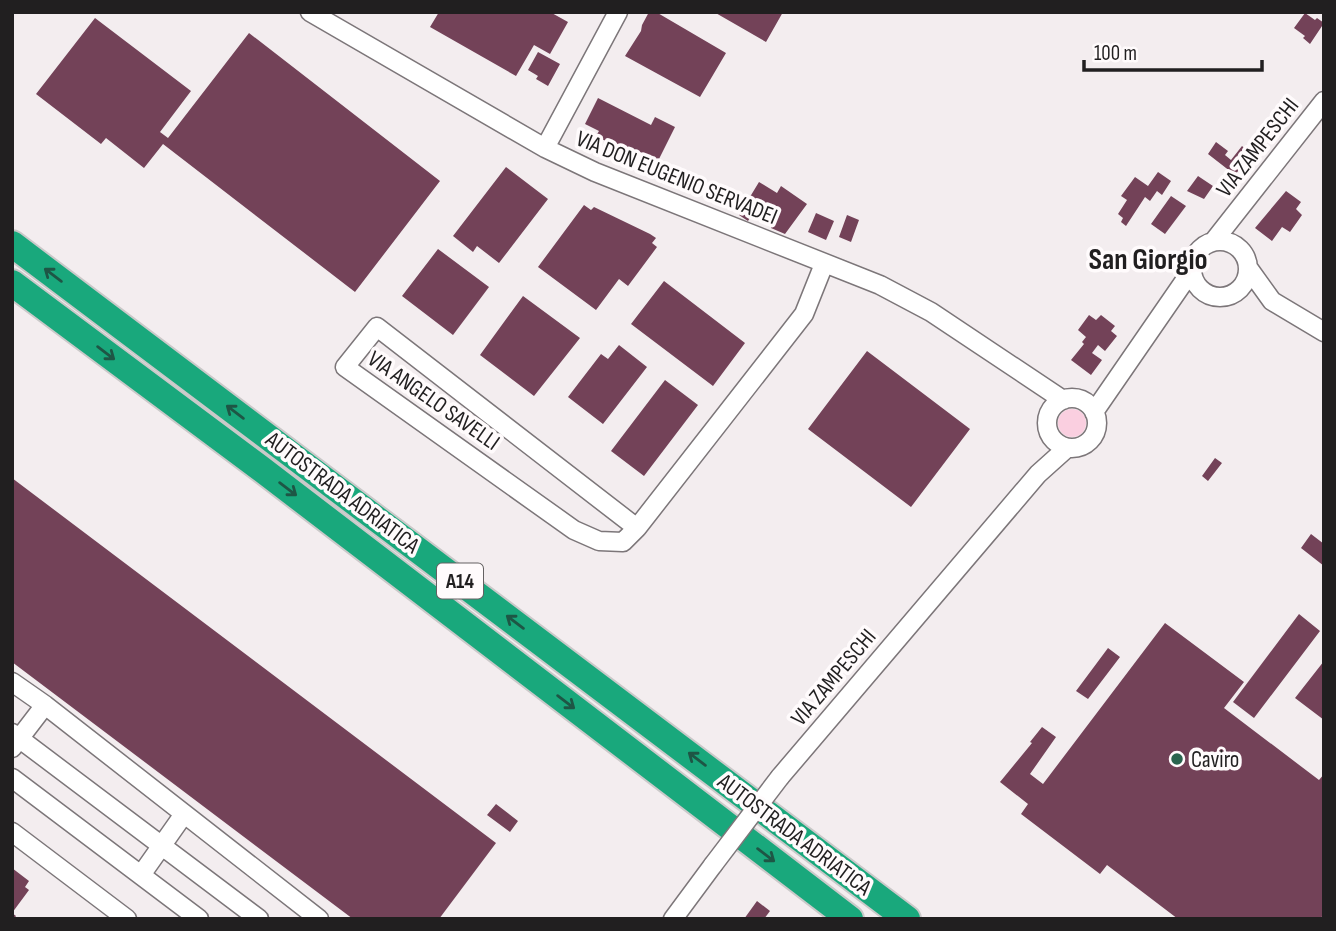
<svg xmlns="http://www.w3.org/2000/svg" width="1336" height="931" font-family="'Sofia Sans Condensed',sans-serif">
  <rect width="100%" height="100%" fill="#f3edef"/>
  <path fill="#facfe0" d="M1058 423a14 14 0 1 1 28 0a14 14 0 1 1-28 0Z"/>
  <path fill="#734258" d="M439,12H550L568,22L550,54L534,45L516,76L430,27Z
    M649,12H656L726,53L700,97L625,56L641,31L642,25Z
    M714,12H783L766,42Z
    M1305,13L1315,20L1317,18L1324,23L1310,44L1303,38L1305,36L1294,28Z
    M95,18L191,91L160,132L168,138L249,33L440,181L355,292L163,144L144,168L106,138L101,144L36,94Z
    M538,52L560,64L548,86L536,79L538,76L528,70Z
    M598,98L651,125L655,117L675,127L658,161L638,151L635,156L596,136L599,131L585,124Z
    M1216,142L1228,151L1225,155L1231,160L1242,146L1251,154L1235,175L1208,154Z
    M506,167L548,199L499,263L477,246L473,252L453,236Z
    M1158,172L1171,181L1162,195L1157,191L1150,201L1145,197L1126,226L1121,222L1123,218L1118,214L1127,200L1121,196L1135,177L1148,186Z
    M1198,176L1213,186L1204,199L1187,191Z
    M759,182L777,193L781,186L807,204L785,234L771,228L773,224L771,222L754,211L748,221L739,215Z
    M1286,191L1301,202L1296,209L1302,215L1290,232L1282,227L1272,241L1255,228Z
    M1171,196L1186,206L1165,234L1151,224Z
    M584,205L591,210L594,207L650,234L656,238L652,243L657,247L628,286L619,279L596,310L538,267Z
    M816,213L834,221L826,240L808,232Z
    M847,215L859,220L851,242L839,237Z
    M438,249L489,287L453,335L402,296Z
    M664,281L745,343L713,386L631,324Z
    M523,296L580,338L534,396L480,355Z
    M1089,315L1096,320L1101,315L1115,326L1111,331L1117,336L1105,351L1098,345L1092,353L1102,360L1091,375L1071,360L1084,344L1082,342L1086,337L1078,330Z
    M619,345L647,367L603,424L568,397L601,354L608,359Z
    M867,351L970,429L911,507L808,429Z
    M665,380L698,405L644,476L611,451Z
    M1215,458L1222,463L1208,481L1202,476Z
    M12,478L496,843L439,919H353L12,662Z
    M1311,534L1324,544V566L1301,548Z
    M1299,614L1320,631L1254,718L1233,702Z
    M1165,623L1244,682L1224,708L1319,780L1324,774V914L1320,919H1178L1107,865L1100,874L1021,814L1028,804L1000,782L1032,743L1030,742L1042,727L1056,737L1030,774L1043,784Z
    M1108,648L1120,657L1088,699L1076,691Z
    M1324,661V720L1295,698Z
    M496,804L518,821L510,832L487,815Z
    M12,868L29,881L25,887L29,890L12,913L16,916L14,919H12Z
    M757,901L770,911L764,919H744Z"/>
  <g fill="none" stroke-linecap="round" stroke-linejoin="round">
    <defs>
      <path id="minor" d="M310,12L545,148L595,172L880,285L931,312L1063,400
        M545,148L618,12
        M1192 269a28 28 0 1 1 56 0a28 28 0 1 1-56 0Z
        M1213,242L1324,101
        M1249,269L1272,301L1324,332
        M1047 423a25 25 0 1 1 50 0a25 25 0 1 1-50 0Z
        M1094,412L1192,270
        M637,528L623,542L599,541L574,530L345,367L377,327L637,528L804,314L824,264
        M12,682L45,705L12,748
        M45,705L319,919
        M12,733L259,919
        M780,777L1038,474L1067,448
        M12,778L199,919
        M12,832L127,919
        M141,875L184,814
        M673,919L713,865"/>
      <path id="highway" d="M12,244L907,919
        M12,283L260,468L850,919"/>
    </defs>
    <use href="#minor" stroke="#7c7679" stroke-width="21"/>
    <use href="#highway" stroke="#cac9c9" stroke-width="30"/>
    <use href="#minor" stroke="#fff" stroke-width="18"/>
    <use href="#highway" stroke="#19a87c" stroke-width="26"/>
    <defs>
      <path id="minor-bridge" d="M713,865L780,777"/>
    </defs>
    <use href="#minor-bridge" stroke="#7c7679" stroke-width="21" stroke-linecap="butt"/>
    <use href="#minor-bridge" stroke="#fff" stroke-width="18"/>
  </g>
  <defs><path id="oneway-shaft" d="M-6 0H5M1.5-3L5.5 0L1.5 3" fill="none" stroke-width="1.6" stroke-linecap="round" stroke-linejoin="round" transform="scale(1.75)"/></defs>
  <g stroke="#1e5645">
    <use href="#oneway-shaft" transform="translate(53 275) rotate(-143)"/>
    <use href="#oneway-shaft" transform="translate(106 353) rotate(37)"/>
    <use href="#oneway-shaft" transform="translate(235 412) rotate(-143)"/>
    <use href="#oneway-shaft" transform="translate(288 489) rotate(37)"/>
    <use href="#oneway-shaft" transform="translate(515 622) rotate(-143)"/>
    <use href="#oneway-shaft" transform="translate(566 702) rotate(37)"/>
    <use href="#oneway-shaft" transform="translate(697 759) rotate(-143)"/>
    <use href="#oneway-shaft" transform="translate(766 855) rotate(37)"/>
  </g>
  <circle fill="#29644e" stroke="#fffbfc" stroke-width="2.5" cx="1177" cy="759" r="7"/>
  <g text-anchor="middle" stroke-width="7" stroke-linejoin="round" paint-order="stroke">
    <rect fill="#fffbfc" stroke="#646162" stroke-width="2" x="437" y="563.5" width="46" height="35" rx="5"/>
    <g font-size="21" font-weight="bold" fill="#211f20">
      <text x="460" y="588">A14</text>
    </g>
    <g font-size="23" fill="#211f20" stroke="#fffbfc">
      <text transform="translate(1257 147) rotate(-52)" y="8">VIA ZAMPESCHI</text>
      <text transform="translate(677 177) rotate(22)" y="8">VIA DON EUGENIO SERVADEI</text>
      <text transform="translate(434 400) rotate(35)" y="8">VIA ANGELO SAVELLI</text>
      <text transform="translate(343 492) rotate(37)" y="8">AUTOSTRADA ADRIATICA</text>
      <text transform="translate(833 677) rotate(-50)" y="8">VIA ZAMPESCHI</text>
      <text transform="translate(795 834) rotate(37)" y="8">AUTOSTRADA ADRIATICA</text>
    </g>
    <g font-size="23" fill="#211f20" stroke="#fffbfc" text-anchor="start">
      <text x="1191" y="767">Caviro</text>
    </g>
    <g font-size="30" font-weight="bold" fill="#211f20" stroke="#fffbfc">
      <text x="1148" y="269">San Giorgio</text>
    </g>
  </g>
  <rect width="1336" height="931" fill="none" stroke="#211f20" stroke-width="28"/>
  <path d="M1084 60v10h178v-10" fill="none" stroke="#211f20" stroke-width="3.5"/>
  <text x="1094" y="60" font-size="21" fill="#211f20" stroke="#fffbfc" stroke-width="5" paint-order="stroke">100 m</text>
</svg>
